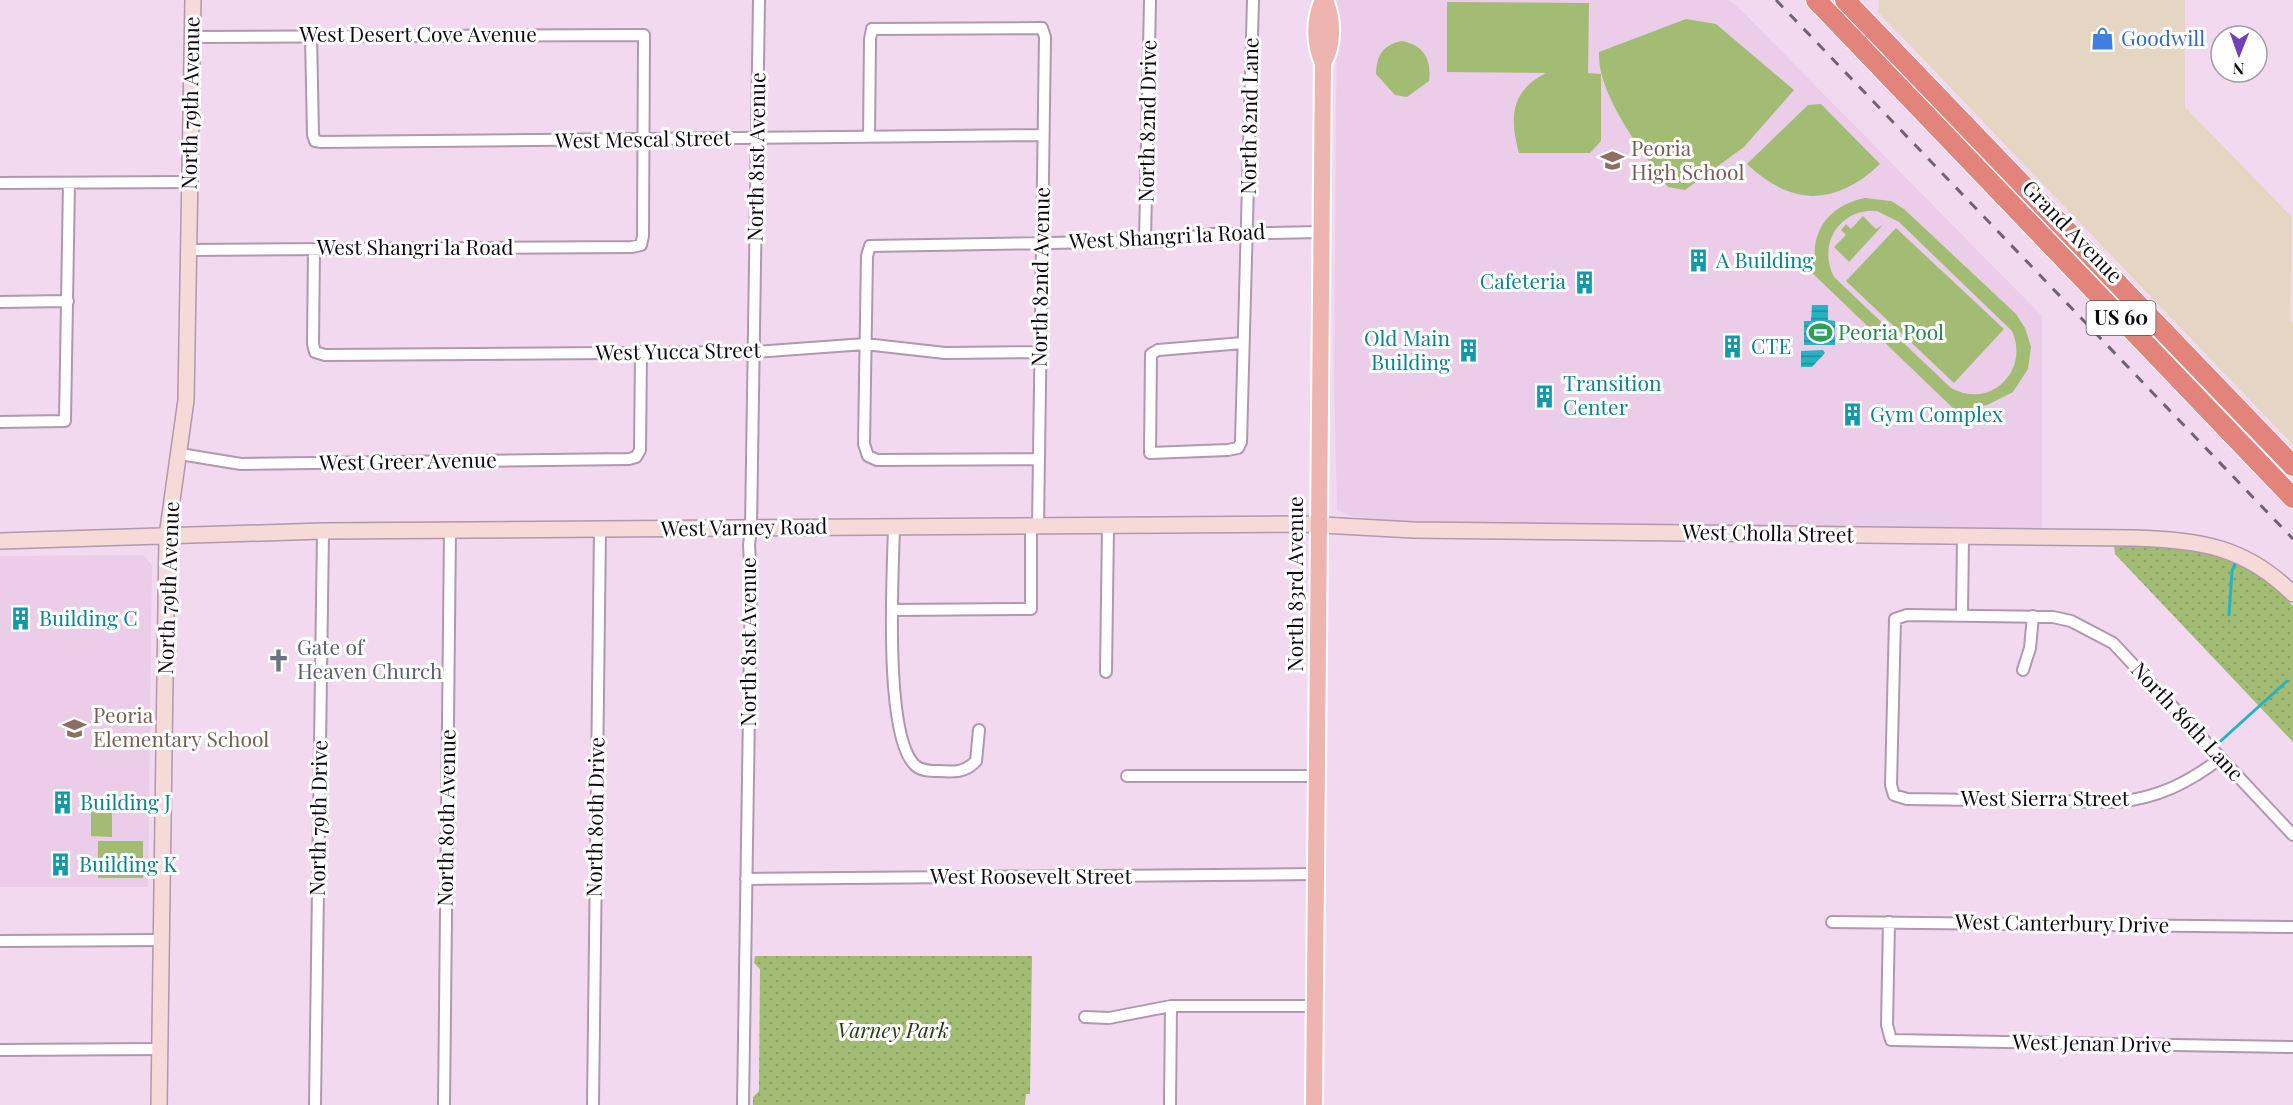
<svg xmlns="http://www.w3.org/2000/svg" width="2293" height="1105" font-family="'Playfair Display',serif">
  <defs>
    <pattern id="park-dots" width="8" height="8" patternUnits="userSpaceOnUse" patternTransform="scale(1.5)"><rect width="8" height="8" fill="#a2bc74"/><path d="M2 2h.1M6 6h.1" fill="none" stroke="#8aa063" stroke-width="1.8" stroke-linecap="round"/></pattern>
    <pattern id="water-rules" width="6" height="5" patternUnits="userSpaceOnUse" patternTransform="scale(1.5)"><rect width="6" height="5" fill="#26b2c0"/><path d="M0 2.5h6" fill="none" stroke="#1f8f9b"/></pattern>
  </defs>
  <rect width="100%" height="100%" fill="#f2d9f0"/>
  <path fill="#e5d6c3" d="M1879,0H2185V107L2292,217L2290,320L2293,323V445L1878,12Z"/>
  <path fill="#ebcce9" d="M1337,0H1728L1737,6L2042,316V529L1409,523L1351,516L1337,510L1334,379Z
    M143,555L152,565L148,887H0V556Z"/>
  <path fill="#a2bc74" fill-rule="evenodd" d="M1447,2L1589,3L1588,73L1601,74V141L1590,153H1519C1509,117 1511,91 1546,73L1447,72Z
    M1686,19L1716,24L1794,90L1744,147L1685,190L1668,187C1644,154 1597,95 1599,52Z
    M1401,41C1423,44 1432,59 1429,81L1407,97L1395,95L1376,74C1377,55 1382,46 1401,41Z
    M1821,104L1880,164C1836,206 1792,207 1747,164L1808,105Z
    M1865,198L1891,201L1904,209L2016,314L2025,328L2031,347L2028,369L2013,392L1987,405L1956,411L1807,268L1810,256L1815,259C1812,226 1834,204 1865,198ZM1877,211L1899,222L2012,331C2030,371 1990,410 1951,388L1834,277C1817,244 1840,208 1877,211Z
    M1863,216L1876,229L1883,225L1849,262L1834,247L1846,235L1841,230L1846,224L1851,229Z
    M1896,228L2004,329L1954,383L1846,281Z
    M91,801H112V837L91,836Z
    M98,841H143V878H98Z"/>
  <path fill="url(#park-dots)" d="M2114,545C2186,546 2241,550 2293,606V742L2115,554Z
    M755,956H1032L1030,1094H1026L1025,1105H753V1097L759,1091L760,969L754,963Z"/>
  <path fill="url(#water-rules)" d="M1812,305H1828V320L1835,321V345H1804V321H1811Z
    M1823,350L1825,353L1812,367H1801V351Z"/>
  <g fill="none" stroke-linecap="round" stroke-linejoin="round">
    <path stroke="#26b2c0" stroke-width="3" d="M2229,615L2232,571L2237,559
      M2213,748L2287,681"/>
    <defs>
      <path id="street" d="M311,36L313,135L315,141L321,142L1043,135
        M869,137L870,39L872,29L1042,28L1045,37L1038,526
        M0,183L190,182
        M1145,241L1150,0
        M314,249L313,344L315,352L325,355L754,352L865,344L945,353L1041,352
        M189,250L632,247L641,245L643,236L644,35L192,37
        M0,302L68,301
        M1243,343L1158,350L1151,354L1150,453L1228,450L1238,448L1241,442L1253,0
        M0,422L65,421L69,183
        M180,454L241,464L629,459L636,457L640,450L641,352
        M1039,459L877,460L868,456L864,444L867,256L870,246L1163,241L1213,234L1321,232
        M894,527C893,570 883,739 916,766C922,771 930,771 938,771C953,772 965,773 976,761L979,730
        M893,610L1031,609V526
        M1962,615L1963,537
        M2023,670L2030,648L2033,616
        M1106,672L1108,526
        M2221,758C2188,783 2158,798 2117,802L1907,799L1894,795L1891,785L1895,619L1907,615L2053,617L2071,621L2113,643L2293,835
        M1127,776H1317
        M746,879L1316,874
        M1832,922L2293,927
        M1889,922L1887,1025L1891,1040L2293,1047
        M0,941L161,940
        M1085,1017L1109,1018L1171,1006H1315
        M0,1050L160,1049
        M315,1105L323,531
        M444,1105L450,530
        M593,1105L600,530
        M743,1105L751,582L749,545L751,528L759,0
        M1170,1105L1171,1006"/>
      <path id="secondary" d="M0,541L323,531L1304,524L1413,530L2133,538C2199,540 2245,546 2293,594
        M159,1105L167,536L186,400L193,0"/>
      <path id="primary" d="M1323,63C1334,45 1333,19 1325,0
        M1314,1105L1323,63C1314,44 1314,19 1323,0"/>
      <path id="highway" d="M1816,0L2293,498
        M1845,0L2293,466"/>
    </defs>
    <use href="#street" stroke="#b098ae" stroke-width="14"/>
    <use href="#secondary" stroke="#b098ae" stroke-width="18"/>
    <use href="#primary" stroke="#fff" stroke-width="20"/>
    <use href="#highway" stroke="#fff" stroke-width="22"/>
    <use href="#street" stroke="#fff" stroke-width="10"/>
    <use href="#secondary" stroke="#f6dad8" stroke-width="15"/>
    <use href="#primary" stroke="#eeb5b0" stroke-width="16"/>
    <use href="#highway" stroke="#e2847c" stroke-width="20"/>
    <path stroke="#716270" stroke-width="3" stroke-dasharray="10 10" stroke-linecap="butt" d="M1776,0L2293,539"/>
  </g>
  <defs>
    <symbol id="shop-bare" viewBox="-9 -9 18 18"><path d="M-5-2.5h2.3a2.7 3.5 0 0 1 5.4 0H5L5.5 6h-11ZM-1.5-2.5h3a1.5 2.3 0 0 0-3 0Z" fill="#3f7fe0" stroke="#fff" stroke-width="2.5" paint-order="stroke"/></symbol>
    <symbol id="school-bare" viewBox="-9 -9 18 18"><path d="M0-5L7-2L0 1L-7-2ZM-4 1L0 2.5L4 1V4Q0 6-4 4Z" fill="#8d6e63" stroke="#fff" stroke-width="2.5" paint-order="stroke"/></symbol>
    <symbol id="building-bare" viewBox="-9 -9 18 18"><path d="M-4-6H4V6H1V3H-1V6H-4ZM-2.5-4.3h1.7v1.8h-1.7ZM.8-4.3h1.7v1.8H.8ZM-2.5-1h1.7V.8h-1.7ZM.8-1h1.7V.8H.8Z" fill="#0f9aa8" stroke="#fff" stroke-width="2.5" paint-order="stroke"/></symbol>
    <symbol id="stadium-bare" viewBox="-9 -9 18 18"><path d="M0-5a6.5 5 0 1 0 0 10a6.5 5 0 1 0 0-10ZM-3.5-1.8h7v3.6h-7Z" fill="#2e9e5b" stroke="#fff" stroke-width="2.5" paint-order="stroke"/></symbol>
    <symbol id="church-bare" viewBox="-9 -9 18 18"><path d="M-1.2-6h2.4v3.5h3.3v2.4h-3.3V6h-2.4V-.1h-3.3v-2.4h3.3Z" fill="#6b7280" stroke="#fff" stroke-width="2.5" paint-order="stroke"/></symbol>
  </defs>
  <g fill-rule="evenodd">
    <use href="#shop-bare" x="2086" y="22" width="33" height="33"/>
    <use href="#school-bare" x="1596" y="144" width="33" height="33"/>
    <use href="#building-bare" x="1682" y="244" width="33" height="33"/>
    <use href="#building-bare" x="1568" y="266" width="33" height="33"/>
    <use href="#stadium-bare" x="1804" y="316" width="33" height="33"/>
    <use href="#building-bare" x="1716" y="330" width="33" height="33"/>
    <use href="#building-bare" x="1452" y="334" width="33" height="33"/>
    <use href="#building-bare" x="1528" y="380" width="33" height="33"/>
    <use href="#building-bare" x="1836" y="398" width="33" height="33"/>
    <use href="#building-bare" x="4" y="602" width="33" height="33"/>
    <use href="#church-bare" x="262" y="644" width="33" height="33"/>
    <use href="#school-bare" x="58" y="712" width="33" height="33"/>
    <use href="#building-bare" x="46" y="786" width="33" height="33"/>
    <use href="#building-bare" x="44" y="848" width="33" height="33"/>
  </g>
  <g text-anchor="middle" stroke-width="6" stroke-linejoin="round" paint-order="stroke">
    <rect fill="#fff" stroke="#585358" stroke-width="1.5" x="2086.5" y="301" width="69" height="34" rx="4.5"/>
    <g font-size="20" font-weight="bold" fill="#110911">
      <text x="2121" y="325">US 60</text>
    </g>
    <g font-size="21" fill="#110911" stroke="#fff">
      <text x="418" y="42">West Desert Cove Avenue</text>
      <text transform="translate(191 103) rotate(-89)" y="7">North 79th Avenue</text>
      <text transform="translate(1250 116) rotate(-89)" y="7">North 82nd Lane</text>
      <text transform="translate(1148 121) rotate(-89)" y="7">North 82nd Drive</text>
      <text transform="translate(643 140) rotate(-1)" y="7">West Mescal Street</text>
      <text transform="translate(757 157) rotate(-89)" y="7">North 81st Avenue</text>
      <text transform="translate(2072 232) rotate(46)" y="7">Grand Avenue</text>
      <text transform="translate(1167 237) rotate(-3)" y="7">West Shangri la Road</text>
      <text x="415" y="255">West Shangri la Road</text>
      <text transform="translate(1041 277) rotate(-89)" y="7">North 82nd Avenue</text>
      <text transform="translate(678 352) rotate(-1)" y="7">West Yucca Street</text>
      <text transform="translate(408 462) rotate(-1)" y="7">West Greer Avenue</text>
      <text transform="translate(744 528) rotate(-1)" y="7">West Varney Road</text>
      <text transform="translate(1768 534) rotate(1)" y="7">West Cholla Street</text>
      <text transform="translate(1296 584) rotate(-90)" y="7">North 83rd Avenue</text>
      <text transform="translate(169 588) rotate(-88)" y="7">North 79th Avenue</text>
      <text transform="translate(749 642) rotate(-90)" y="7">North 81st Avenue</text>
      <text transform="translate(2187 722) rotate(47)" y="7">North 86th Lane</text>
      <text x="2045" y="806">West Sierra Street</text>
      <text transform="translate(596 817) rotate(-89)" y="7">North 80th Drive</text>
      <text transform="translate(319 818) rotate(-89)" y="7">North 79th Drive</text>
      <text transform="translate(447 818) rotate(-89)" y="7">North 80th Avenue</text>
      <text x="1031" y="884">West Roosevelt Street</text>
      <text transform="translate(2062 924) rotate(1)" y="7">West Canterbury Drive</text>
      <text transform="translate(2092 1044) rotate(1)" y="7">West Jenan Drive</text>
    </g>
    <g font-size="21" fill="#366cbe" stroke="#fff" text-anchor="start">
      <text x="2121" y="46">Goodwill</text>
    </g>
    <g font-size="21" fill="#785e54" stroke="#fff" text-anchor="start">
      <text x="1631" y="156">Peoria<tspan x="1631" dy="24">High School</tspan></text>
      <text x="93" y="723">Peoria<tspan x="93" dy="24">Elementary School</tspan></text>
    </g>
    <g font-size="21" fill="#0d838f" stroke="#fff" text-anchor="start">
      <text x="1716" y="268">A Building</text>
      <text x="1566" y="289" text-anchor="end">Cafeteria</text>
      <text x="1450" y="346" text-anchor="end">Old Main<tspan x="1450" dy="24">Building</tspan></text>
      <text x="1751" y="354">CTE</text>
      <text x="1563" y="391">Transition<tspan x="1563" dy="24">Center</tspan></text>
      <text x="1870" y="422">Gym Complex</text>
      <text x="39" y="626">Building C</text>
      <text x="80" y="810">Building J</text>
      <text x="79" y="872">Building K</text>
    </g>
    <g font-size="21" fill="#27864d" stroke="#fff" text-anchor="start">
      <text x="1838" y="340">Peoria Pool</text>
    </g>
    <g font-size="21" fill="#5b616d" stroke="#fff" text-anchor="start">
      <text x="297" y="655">Gate of<tspan x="297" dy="24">Heaven Church</tspan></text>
    </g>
    <g font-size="21" font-style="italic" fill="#2c3714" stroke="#fff">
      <text x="893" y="1038">Varney Park</text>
    </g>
  </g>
  <g transform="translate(2239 54) rotate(181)"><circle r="28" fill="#ffffff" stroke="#a09da0" stroke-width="1.5"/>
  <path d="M0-4.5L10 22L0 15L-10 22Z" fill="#6e41b8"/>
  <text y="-9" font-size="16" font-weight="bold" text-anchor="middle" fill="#110911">N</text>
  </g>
</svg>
